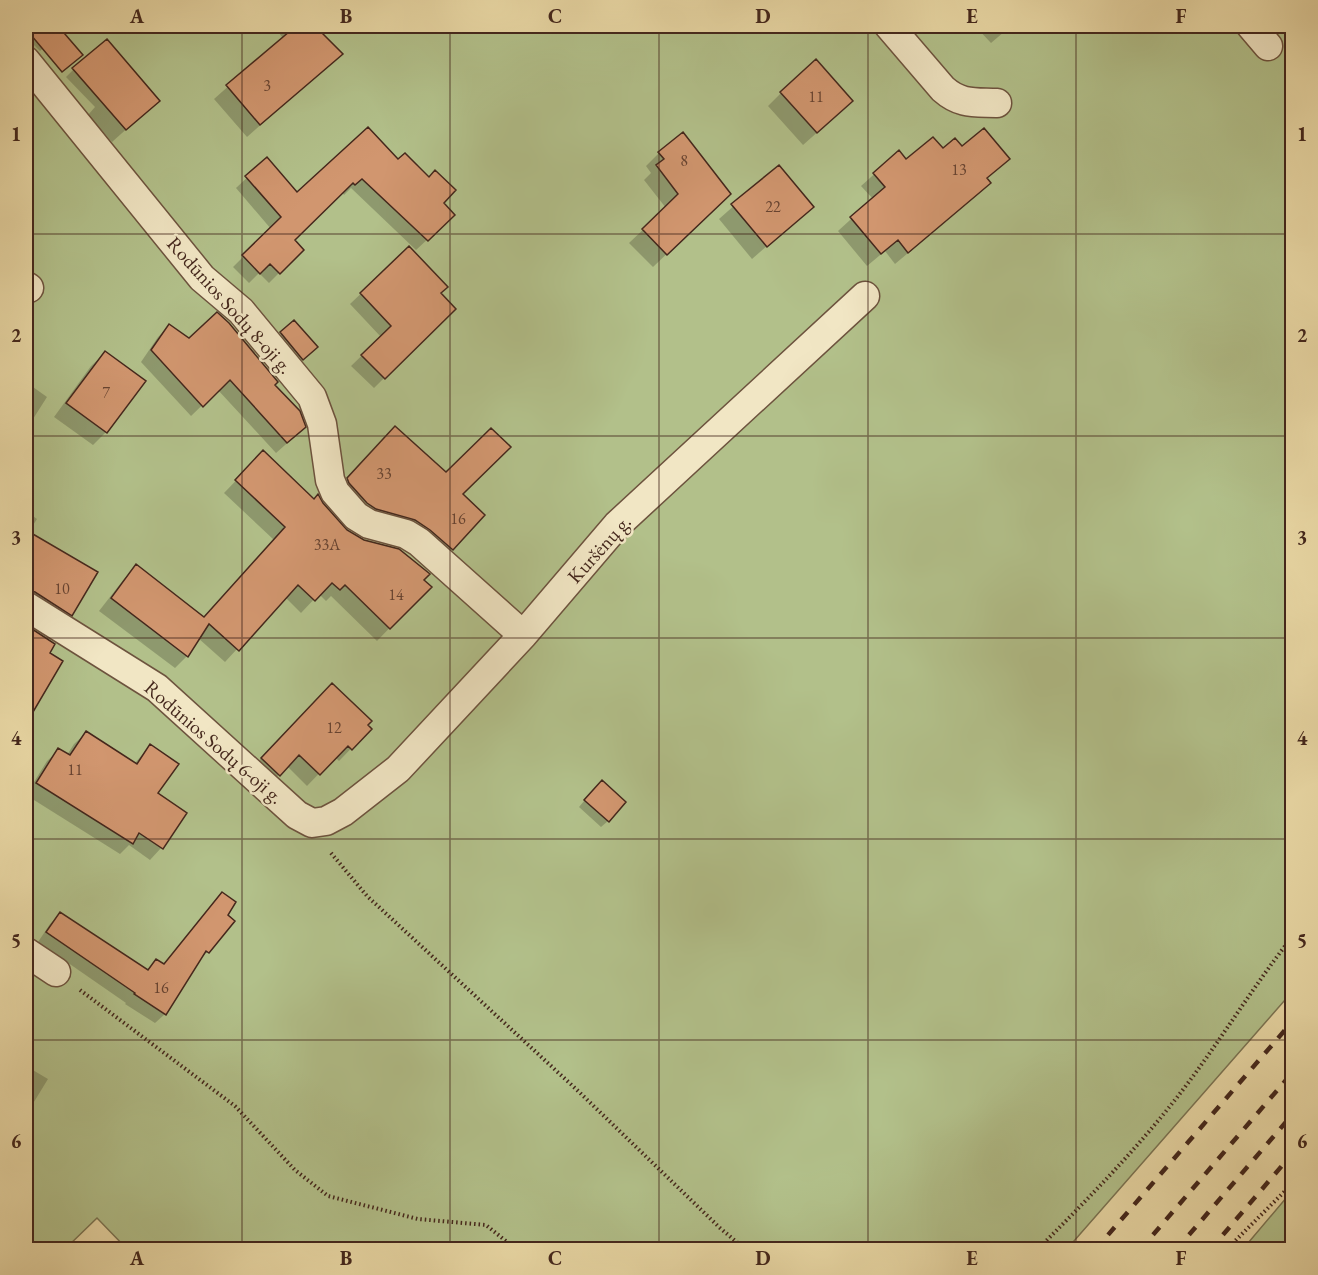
<svg xmlns="http://www.w3.org/2000/svg" width="1318" height="1275" font-family="'EB Garamond',serif">
  <rect width="100%" height="100%" fill="#e9d8a5"/>
  <filter id="stains"><feTurbulence type="fractalNoise" baseFrequency=".00333" numOctaves="4"/><feColorMatrix values="0 0 0 0 .2 0 0 0 0 .09 0 0 0 0 .02 0 0 0 .5 -.17"/></filter>
  <radialGradient id="worn" r=".72"><stop offset=".6" stop-color="#630" stop-opacity="0"/><stop offset="1" stop-color="#630" stop-opacity=".3"/></radialGradient>
  <path fill="#b2c08a" stroke="#7b7453" stroke-width="1.5" d="M26,26H1292V992L1067,1249L128,1250L97,1218L65,1249H26Z
    M1292,1191V1249H1243Z"/>
  <path fill="#0003" d="M26,26H66L40,51L26,37Z
    M284,26H321L317,29L328,66L247,137L214,99L283,38L278,32Z
    M975,26H1011L991,43Z
    M79,64L158,101L112,142L88,115L95,107L66,77Z
    M781,93L838,114L803,145L768,106Z
    M962,148L1008,159L986,179L989,183L977,195L895,264L885,251L867,266L838,231L873,199L861,186L899,152L906,161L942,150Z
    M659,153L716,207L653,267L629,243L666,208L644,180L651,173L646,166Z
    M267,159L297,194L398,161L442,203L443,225L416,250L351,188L344,195L342,192L293,240L302,250L269,283L259,273L249,283L233,267L271,229L236,188Z
    M778,167L812,207L752,259L719,219Z
    M409,248L439,293L454,309L374,388L351,366L381,337L350,304Z
    M294,322L310,353L296,365L275,340Z
    M169,326L189,340L273,385L293,438L276,453L218,390L191,416L141,362L158,337Z
    M105,353L106,432L93,445L54,417L91,366Z
    M26,382L47,397L26,430Z
    M382,441L446,475L461,494L483,515L438,562L335,492Z
    M251,465L422,580L429,587L377,641L331,596L326,601L319,594L301,613L285,597L225,662L198,638L187,656L175,668L99,611L124,579L136,566L203,619L274,540L224,493Z
    M26,511L37,519L28,533L71,615L58,628L26,592Z
    M26,627L53,644L48,653L34,707L26,715Z
    M320,697L370,729L339,761L335,757L307,786L287,766L267,787L249,771Z
    M86,733L134,764L150,746L156,794L185,813L161,848L150,860L129,845L120,854L26,795L47,761L59,750L67,755L74,744Z
    M595,788L608,821L601,827L579,807Z
    M222,893L226,916L233,922L198,962L165,1014L155,1023L125,1004L126,1003L38,942L50,924L60,914L146,971L156,961L163,965Z
    M26,1066L48,1079L26,1115Z"/>
  <path fill="#d1966f" stroke="#44271c" stroke-width="1.5" d="M26,26H58L83,55L62,72L26,29Z
    M296,26H315L343,54L260,125L226,85Z
    M107,39L160,101L126,130L72,68Z
    M816,59L853,101L817,133L780,92Z
    M368,127L398,159L405,153L429,177L435,170L456,190L444,203L455,215L428,241L362,179L355,185L353,183L295,240L304,250L280,274L270,264L260,274L242,255L281,217L245,176L267,157L297,192Z
    M984,128L1010,159L987,178L991,183L908,253L898,240L881,254L850,217L885,187L873,173L899,150L906,159L933,137L943,148L955,138L962,146Z
    M683,132L731,194L667,255L642,229L678,194L656,165L664,159L658,152Z
    M779,165L814,207L767,247L731,204Z
    M409,246L448,287L441,293L456,309L385,379L361,355L391,326L360,293Z
    M217,312L229,323L278,382L275,385L300,411L306,427L287,443L230,380L203,407L151,350L169,324L189,338Z
    M294,320L318,347L303,360L280,332Z
    M105,351L146,381L107,433L66,403Z
    M395,426L446,472L491,428L511,447L463,494L485,515L453,550L430,530L415,520L376,509L367,503L349,483L347,478Z
    M263,450L314,499L318,494L323,503L347,530L364,540L399,549L430,574L424,580L432,587L390,629L345,585L340,590L332,583L315,601L298,585L239,651L209,624L188,657L111,598L136,564L204,617L285,527L235,480Z
    M26,530L98,572L72,616L35,592L26,590Z
    M26,625L55,644L50,653L63,661L26,724Z
    M332,683L372,721L368,725L372,729L352,750L348,746L320,775L299,755L280,776L261,758Z
    M86,731L137,764L150,744L179,764L158,793L187,813L163,849L139,833L133,844L36,783L58,748L70,755Z
    M602,780L626,802L609,822L584,800Z
    M222,892L236,902L228,915L235,921L209,953L206,951L166,1015L134,994L135,993L46,932L60,912L148,970L156,959L164,964Z"/>
  <g fill="none" stroke-linecap="round" stroke-linejoin="round">
    <defs>
      <path id="street" d="M889,26L943,89C961,105 975,102 997,103
        M1251,26L1268,46
        M26,61L202,278L241,311L312,397L322,424L330,480L335,492L356,516L369,524L406,534L419,542L523,635
        M26,286L29,288
        M26,606L157,688L297,815L312,823L326,821L343,812L398,769L523,635L617,525L865,296
        M26,952L56,972"/>
    </defs>
    <use href="#street" stroke="#6d533e" stroke-width="31"/>
    <path stroke="#44271c" stroke-width="4" stroke-dasharray="1.5 3" stroke-linecap="butt" d="M331,853L367,896L576,1089L720,1228L746,1250
      M80,990L235,1106L295,1170L328,1196L418,1219L486,1225L517,1250
      M1037,1250C1090,1197 1143,1143 1188,1083C1224,1035 1255,984 1292,937
      M1226,1250L1292,1184"/>
    <use href="#street" stroke="#f1e6c4" stroke-width="28"/>
    <path stroke="#44271c" stroke-width="4.5" stroke-dasharray="10 10" stroke-linecap="butt" d="M1095,1250L1292,1022
      M1140,1250L1292,1073
      M1176,1250L1292,1115
      M1210,1250L1292,1154"/>
  </g>
  <path fill="none" stroke="#44271c" stroke-width="1.5" stroke-opacity="0.55" d="M242,26V1250M450,26V1250M659,26V1250M868,26V1250M1076,26V1250M26,234H1292M26,436H1292M26,638H1292M26,839H1292M26,1040H1292"/>
  <g text-anchor="middle" stroke-width="5" stroke-linejoin="round" paint-order="stroke">
    <g font-size="16" fill="#674331">
      <text x="267" y="91">3</text>
      <text x="816" y="102">11</text>
      <text x="684" y="166">8</text>
      <text x="959" y="175">13</text>
      <text x="773" y="212">22</text>
      <text x="106" y="398">7</text>
      <text x="384" y="479">33</text>
      <text x="458" y="524">16</text>
      <text x="327" y="550">33A</text>
      <text x="62" y="594">10</text>
      <text x="396" y="600">14</text>
      <text x="334" y="733">12</text>
      <text x="75" y="775">11</text>
      <text x="161" y="993">16</text>
    </g>
    <g font-size="20" fill="#44271c" stroke="#f1e6c4">
      <text transform="translate(230 305) rotate(48)" y="7">Rodūnios Sodų 8-oji g.</text>
      <text transform="translate(599 549) rotate(-48)" y="7">Kuršėnų g.</text>
      <text transform="translate(214 742) rotate(41)" y="7">Rodūnios Sodų 6-oji g.</text>
    </g>
  </g>
  <rect width="1318" height="1275" fill="none" stroke="#e9d8a5" stroke-width="66"/>
  <rect x="33" y="33" width="1252" height="1209" fill="none" stroke="#44271c" stroke-width="2"/>
  <g font-size="20" text-anchor="middle" font-weight="bold" fill="#44271c">
    <text x="137" y="23">A</text>
    <text x="346" y="23">B</text>
    <text x="555" y="23">C</text>
    <text x="763" y="23">D</text>
    <text x="972" y="23">E</text>
    <text x="1181" y="23">F</text>
    <text x="16" y="141">1</text>
    <text x="1302" y="141">1</text>
    <text x="16" y="342">2</text>
    <text x="1302" y="342">2</text>
    <text x="16" y="544">3</text>
    <text x="1302" y="544">3</text>
    <text x="16" y="745">4</text>
    <text x="1302" y="745">4</text>
    <text x="16" y="947">5</text>
    <text x="1302" y="947">5</text>
    <text x="16" y="1148">6</text>
    <text x="1302" y="1148">6</text>
    <text x="137" y="1265">A</text>
    <text x="346" y="1265">B</text>
    <text x="555" y="1265">C</text>
    <text x="763" y="1265">D</text>
    <text x="972" y="1265">E</text>
    <text x="1181" y="1265">F</text>
  </g>
  <rect width="100%" height="100%" filter="url(#stains)"/>
  <rect width="100%" height="100%" fill="url(#worn)"/>
</svg>
